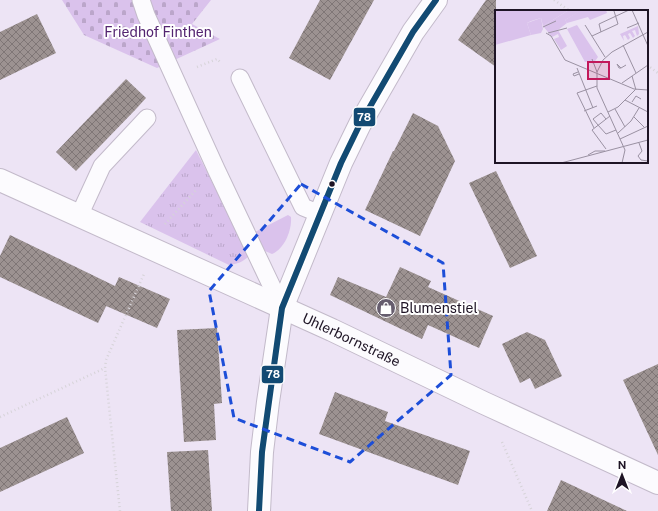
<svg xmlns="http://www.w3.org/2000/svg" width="658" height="511" font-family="'Public Sans',sans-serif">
  <defs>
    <pattern id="cemetery-stones" width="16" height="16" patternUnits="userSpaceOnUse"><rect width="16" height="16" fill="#dac2ec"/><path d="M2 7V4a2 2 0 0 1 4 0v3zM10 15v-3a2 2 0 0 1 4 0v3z" fill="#bba6ca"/></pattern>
    <pattern id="park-tufts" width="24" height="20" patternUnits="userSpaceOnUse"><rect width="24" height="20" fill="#dac2ec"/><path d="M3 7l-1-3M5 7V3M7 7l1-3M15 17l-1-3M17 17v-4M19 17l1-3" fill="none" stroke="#bba6ca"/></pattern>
    <pattern id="building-cross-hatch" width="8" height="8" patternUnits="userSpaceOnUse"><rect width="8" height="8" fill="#9c9291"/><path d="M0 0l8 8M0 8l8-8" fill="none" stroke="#7f7676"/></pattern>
  </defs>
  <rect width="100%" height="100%" fill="#ede4f5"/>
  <path fill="#dac2ec" d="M288,215L291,217C292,231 284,249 272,254L265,251L255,232Z"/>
  <path fill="url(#cemetery-stones)" d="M62,0H211L192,24L220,39L157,68L84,35Z"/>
  <path fill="url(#park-tufts)" d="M196,150L249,256C243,262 237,264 229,265L140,222Z"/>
  <path fill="url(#building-cross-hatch)" d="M320,0H374L330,80L289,58Z
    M486,0H496V67L458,40Z
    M37,14L56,53L0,80V32Z
    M126,79L146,98L136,109L76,171L56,152Z
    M413,113L438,126L455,161L420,236L365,210L393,151H394Z
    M496,171L537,256L510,268L469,183Z
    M10,235L115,286L119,277L170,299L157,328L106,306L111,296L98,323L0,277V256Z
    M400,267L431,281L428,287L493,316L479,348L428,325L422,339L330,295L338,277L386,297Z
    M217,328L222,403L214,404L216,440L184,442L177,330Z
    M527,332L545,340L562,376L535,389L530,378L520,383L502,344Z
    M658,364V455L623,380Z
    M335,392L388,412L385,421L470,451L458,485L319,434Z
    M67,417L84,453L0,492V448Z
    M208,450L212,511H171L167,452Z
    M561,480L627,511H547Z"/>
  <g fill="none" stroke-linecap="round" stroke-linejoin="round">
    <defs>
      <path id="lane" d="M141,0L146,15L216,169L282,308
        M240,78L303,207L320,214
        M79,216L102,166L147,118"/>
      <g id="street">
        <path id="s1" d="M0,180L332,330L484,403L658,483"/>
        <path d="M259,511L262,452L268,402L282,308L341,163L360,124L413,32L436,0"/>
      </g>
    </defs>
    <use href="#lane" stroke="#c3baca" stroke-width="19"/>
    <use href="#street" stroke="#c3baca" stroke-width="24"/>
    <path stroke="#d6d3d8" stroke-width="2.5" stroke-dasharray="1 3" stroke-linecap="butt" d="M554,0L570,11
      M647,65L658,73
      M197,67L217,59L221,63
      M165,224L197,189
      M0,417L105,368
      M502,442L532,511
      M120,511L105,368L106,360L144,274"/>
    <use href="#lane" stroke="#fcfbfe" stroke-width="17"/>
    <use href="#street" stroke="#fcfbfe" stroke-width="22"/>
    <defs>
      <path id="bus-1" d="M259,511L262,452L282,308L341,163L360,124L413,32L436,0"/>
    </defs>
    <use href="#bus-1" stroke="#fff" stroke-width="9"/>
    <use href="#bus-1" stroke="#124a73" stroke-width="6"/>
  </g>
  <path fill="none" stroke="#1d4ed8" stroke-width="3" stroke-dasharray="8 5" stroke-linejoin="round" d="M301,184L443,263L451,375L350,462L234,418L209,291Z"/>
  <defs>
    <symbol id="shop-disc" viewBox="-11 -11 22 22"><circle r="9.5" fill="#665d6e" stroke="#fff"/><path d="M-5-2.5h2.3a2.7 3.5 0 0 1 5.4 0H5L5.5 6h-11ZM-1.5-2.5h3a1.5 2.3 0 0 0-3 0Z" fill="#fff"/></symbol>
  </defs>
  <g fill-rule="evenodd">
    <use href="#shop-disc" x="375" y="297" width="22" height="22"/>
  </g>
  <circle fill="#1e1425" stroke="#fff" stroke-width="1.5" cx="332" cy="184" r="3.5"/>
  <g text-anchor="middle" stroke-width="4" stroke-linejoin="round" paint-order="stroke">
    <g font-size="14" fill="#532470" stroke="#fff">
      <text x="158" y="37">Friedhof Finthen</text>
    </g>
    <g font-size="14" fill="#1e1425" stroke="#fff" text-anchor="start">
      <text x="400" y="313">Blumenstiel</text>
    </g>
    <g font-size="14" fill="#1e1425" stroke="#fff">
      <text dy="5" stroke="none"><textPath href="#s1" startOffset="386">Uhlerbornstraße</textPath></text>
    </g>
  </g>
  <g transform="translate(495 10)">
    <rect width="153" height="153" fill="#ede4f5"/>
    <path d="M74,0H87L70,10L72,13L63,20L72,36L66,40L59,29L64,27L63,24L57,27L48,16ZM46,8L48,19L46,23L36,25L32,13ZM143,16L144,24L142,26L140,20L137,21L140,26L138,28L135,23L133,24L135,28L133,30L130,25L128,26L129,31L125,24Z" fill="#dac2ec"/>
    <path d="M82,15L103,47L98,54L94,51L90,52L72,19Z" fill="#dac2ec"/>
    <path d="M0,0H74L48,16L46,8L36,11L32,13L36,25L0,35Z" fill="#dac2ec"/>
    <path d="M86,0H111L112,3L95,10L93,7L72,13L70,10Z" fill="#dac2ec"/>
    <path fill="none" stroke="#9a91a2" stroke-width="1" d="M137,0L153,36M90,15L110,47M48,17L61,11M132,18L144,13M106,22L104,14L134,0M51,23L56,26L70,50L139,79L153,80M53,23L72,18M97,26L123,14L119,1M128,35L141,63M97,49L102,62M82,58L98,98M126,58L122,54L124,58H126L131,55M83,62L78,64L79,66L84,64M137,66L141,80M127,73L153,55M130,90L153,102M137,92L141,86L146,89M120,99L130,117M89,101L102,96M113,102L123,97L140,80M139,107L149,117M103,115L98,109L106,103L111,109M103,115L111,124L121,120M99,118L82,83L102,76M123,123L136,111L144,98M125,129L153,116M144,133L147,141L143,146L146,150L153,151M111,139L97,120L115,106M93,145L100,141H110M66,153L153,130M127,153L130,140L102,78V62L108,50L117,42L153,22"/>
    <path fill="#c2185b" fill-opacity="0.15" stroke="#c2185b" stroke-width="2" d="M93,52H114V69H93Z"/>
    <rect width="153" height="153" fill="none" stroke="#1e1425" stroke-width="2"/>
  </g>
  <g stroke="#fff" stroke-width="1.5">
    <rect x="353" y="107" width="23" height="20" rx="4" fill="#124a73"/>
    <rect x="261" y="365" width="23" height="19" rx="4" fill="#124a73"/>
  </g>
  <g font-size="11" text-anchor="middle" font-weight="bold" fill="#fff">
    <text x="364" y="121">78</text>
    <text x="273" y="378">78</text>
  </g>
  <g transform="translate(622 475)" stroke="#ffffff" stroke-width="3" paint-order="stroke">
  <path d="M0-3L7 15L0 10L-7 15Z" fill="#1e1425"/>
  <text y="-6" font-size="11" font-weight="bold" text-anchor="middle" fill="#1e1425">N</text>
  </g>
</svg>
